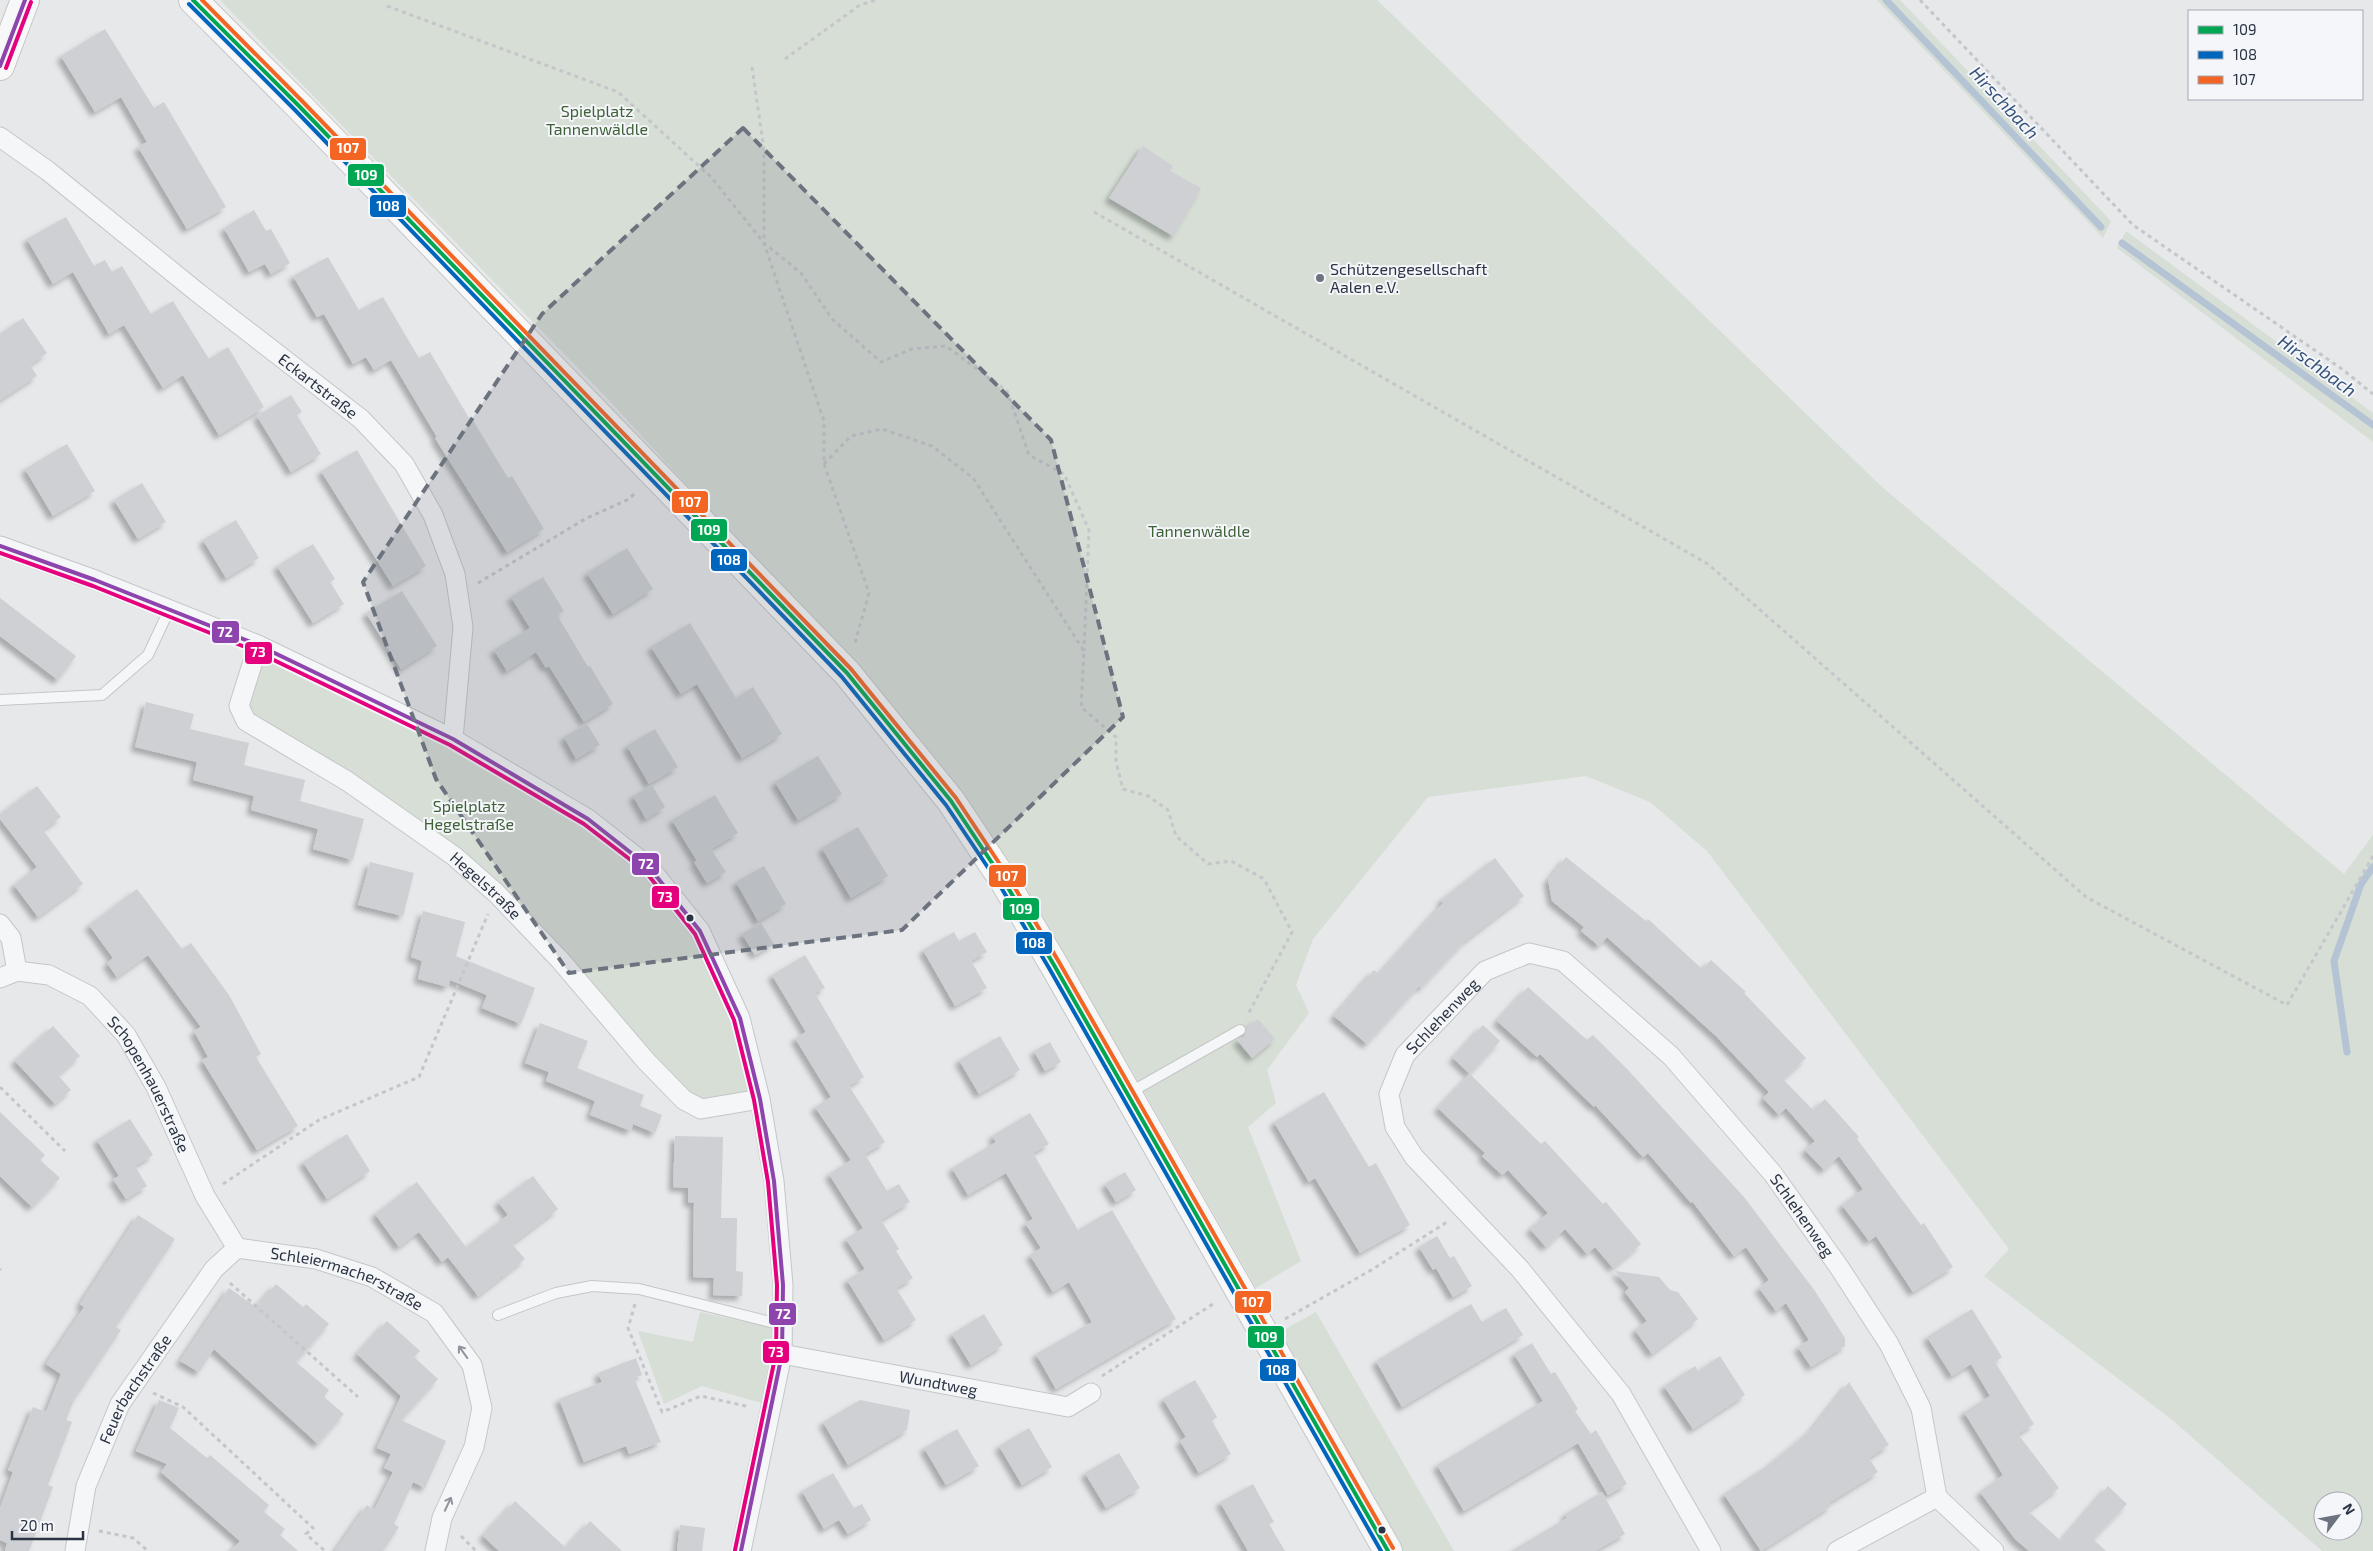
<svg xmlns="http://www.w3.org/2000/svg" width="2373" height="1551" font-family="'Exo 2',sans-serif">
  <defs>
    <filter id="shadow"><feDropShadow dx="-4.5" dy="4.5" stdDeviation="2.5" flood-color="#0004"/></filter>
  </defs>
  <rect width="100%" height="100%" fill="#e6e8ea"/>
  <path fill="#d6ded6" fill-rule="evenodd" d="M220,0H1377L1882,487L2344,874L2373,835V1551H2322L2171,1419L1984,1276L2009,1249L1707,851L1650,802L1586,776L1428,797L1313,939L1296,985L1309,1013L1267,1070L1276,1103L1248,1127L1301,1261L1256,1288L1135,1076L1015,878L948,775L878,694L605,396ZM2323,1501H2353V1531H2323Z
    M1877,0H1900L2111,221L2103,238Z
    M2126,231L2373,413V442L2117,248Z
    M258,645L588,819L700,932L760,1099L701,1109L496,893L246,721Z
    M700,1312L775,1329L765,1404L702,1386L664,1404L638,1331L693,1342Z
    M1316,1312L1454,1551H1401L1276,1334Z"/>
  <g fill="none" stroke-linecap="round" stroke-linejoin="round">
    <path stroke="#b4c4d5" stroke-width="7" d="M1886,0L2101,227
      M2122,243L2373,425
      M2347,1052L2334,961L2361,884L2373,867"/>
  </g>
  <path fill="#ced0d3" filter="url(#shadow)" d="M105,29L154,108L164,102L226,207L187,229L138,147L147,142L121,97L95,112L61,56Z
    M1143,146L1173,166L1170,171L1201,188L1173,236L1109,198Z
    M254,210L266,231L271,229L290,263L271,274L265,264L249,272L224,228Z
    M66,217L94,266L105,260L112,272L122,266L151,314L173,301L209,359L228,347L264,407L219,435L183,375L163,388L124,325L109,334L73,272L53,284L27,239Z
    M328,257L359,310L383,297L419,358L430,352L469,418L471,417L508,478L512,476L544,529L507,552L435,438L437,437L391,360L374,370L366,357L353,364L324,314L317,317L293,276Z
    M23,318L47,353L30,365L37,376L0,400V334Z
    M291,395L302,412L297,415L321,454L291,472L257,416Z
    M67,444L95,491L53,516L25,469Z
    M357,450L426,566L393,586L321,471Z
    M142,483L166,522L138,539L114,500Z
    M236,520L259,558L226,578L203,540Z
    M313,544L335,579L330,582L344,604L313,623L277,566Z
    M627,548L653,589L613,614L587,573Z
    M543,577L564,611L557,615L588,667L590,666L613,704L584,722L549,666L546,668L536,652L507,671L494,650L530,628L511,597Z
    M402,591L437,646L401,669L366,613Z
    M0,598L76,656L58,680L0,636Z
    M690,623L736,698L753,687L782,734L742,758L697,684L681,694L651,647Z
    M146,702L194,714L190,729L249,743L244,765L305,780L300,801L364,819L353,860L313,849L318,829L251,810L254,796L193,780L197,762L135,747Z
    M587,724L600,745L576,759L564,737Z
    M655,729L678,767L649,784L627,746Z
    M818,756L842,794L798,820L775,782Z
    M652,785L665,807L646,819L633,796Z
    M37,786L61,817L43,830L83,884L38,917L14,885L37,867L0,819V814Z
    M715,795L738,833L711,849L726,872L707,883L694,862L697,861L672,820Z
    M858,827L888,876L851,898L822,848Z
    M1566,857L1646,921L1648,919L1702,969L1711,960L1746,992L1744,993L1806,1058L1783,1079L1813,1110L1825,1099L1859,1137L1857,1139L1921,1225L1924,1223L1953,1267L1913,1292L1876,1236L1869,1241L1842,1205L1863,1189L1839,1156L1824,1170L1805,1150L1815,1141L1786,1108L1779,1115L1763,1098L1769,1092L1716,1036L1607,937L1599,946L1581,931L1584,927L1552,901L1548,880Z
    M1495,858L1524,896L1465,941L1421,988L1419,986L1367,1044L1334,1016L1374,970L1379,974L1443,903L1441,900Z
    M370,862L414,873L403,916L358,905Z
    M764,866L786,904L758,921L736,882Z
    M137,889L182,949L191,943L229,995L261,1054L256,1057L298,1126L257,1150L202,1060L208,1057L194,1031L201,1027L148,955L117,977L107,963L113,958L89,925Z
    M423,911L465,922L456,956L535,988L521,1024L482,1008L487,995L450,980L448,987L418,979L422,961L411,957Z
    M761,923L774,944L755,955L742,934Z
    M954,932L959,941L975,932L987,952L971,961L987,988L955,1006L923,950Z
    M805,955L825,988L815,993L864,1077L849,1086L885,1142L865,1154L887,1191L899,1184L910,1202L881,1220L899,1249L896,1251L913,1278L896,1288L916,1320L884,1340L847,1280L865,1269L846,1239L863,1228L829,1174L851,1160L815,1107L831,1097L795,1038L806,1032L772,975Z
    M1528,987L1587,1040L1593,1035L1629,1071L1744,1197L1815,1291L1845,1338V1346L1811,1367L1798,1347L1809,1340L1786,1303L1776,1311L1759,1288L1769,1280L1746,1247L1734,1256L1692,1201L1691,1203L1648,1153L1643,1157L1595,1105L1594,1107L1540,1054L1537,1057L1497,1021Z
    M1258,1019L1275,1039L1252,1058L1237,1040L1244,1036L1247,1028Z
    M540,1023L588,1041L577,1068L644,1095L640,1106L662,1115L655,1133L633,1124L631,1131L590,1115L595,1101L546,1081L549,1072L525,1063Z
    M1483,1025L1500,1041L1470,1074L1453,1058Z
    M53,1026L80,1056L58,1075L71,1090L55,1104L15,1061Z
    M1000,1036L1020,1070L979,1094L959,1060Z
    M1050,1042L1061,1062L1045,1071L1034,1051Z
    M1470,1074L1541,1144L1545,1141L1603,1204L1606,1202L1641,1244L1613,1268L1595,1247L1587,1254L1565,1229L1546,1247L1530,1229L1548,1213L1508,1170L1502,1175L1482,1156L1485,1153L1438,1108Z
    M1324,1092L1369,1167L1376,1163L1410,1225L1360,1253L1315,1178L1309,1182L1274,1122Z
    M0,1112L45,1155L40,1160L60,1178L32,1207L0,1176Z
    M1030,1113L1049,1144L1033,1153L1078,1230L1112,1210L1176,1319L1056,1389L1036,1354L1092,1322L1069,1282L1053,1292L1030,1255L1041,1248L1025,1223L1033,1219L1006,1173L968,1195L952,1168L996,1142L992,1136Z
    M130,1119L153,1155L135,1166L147,1186L126,1199L113,1179L119,1176L97,1140Z
    M347,1134L370,1171L327,1199L303,1162Z
    M675,1136L723,1137L721,1218H737L736,1271L743,1272L742,1296L713,1295L714,1278L693,1277L694,1203L688,1202V1188L673,1187Z
    M1125,1172L1136,1190L1116,1202L1105,1184Z
    M533,1176L558,1209L512,1244L525,1259L478,1296L448,1257L442,1262L419,1232L399,1247L375,1214L417,1182L466,1247L508,1215L498,1202Z
    M138,1215L175,1239L116,1327L121,1330L74,1400L66,1420L72,1422L48,1485L53,1487L29,1551H5L7,1543L0,1540V1508L13,1472L8,1470L33,1407L46,1412L61,1374L46,1364L84,1307L80,1304Z
    M1437,1236L1450,1258L1454,1256L1472,1286L1453,1297L1436,1268L1433,1270L1419,1247Z
    M1615,1271L1659,1277L1670,1290L1678,1292L1698,1319L1652,1354L1635,1330L1647,1321L1625,1292L1629,1288Z
    M276,1284L303,1307L306,1304L329,1324L296,1362L329,1390L324,1397L344,1414L318,1444L214,1349L199,1372L180,1361L229,1288L256,1307Z
    M1471,1304L1482,1322L1506,1308L1523,1335L1402,1407L1376,1361Z
    M1972,1309L2002,1357L1995,1362L2034,1424L2018,1434L2059,1488L2028,1511L2061,1541L2108,1486L2127,1504L2093,1539L2106,1551H2029L2015,1539L1980,1492L2003,1475L1964,1412L1990,1396L1971,1364L1952,1376L1927,1337Z
    M984,1314L1003,1345L971,1365L952,1334Z
    M387,1321L420,1351L414,1357L438,1379L401,1420L446,1441L425,1488L413,1482L394,1524L399,1527L383,1551H335L367,1505L374,1510L393,1472L384,1468L391,1454L377,1448L401,1396L357,1354Z
    M1532,1343L1551,1374L1555,1372L1578,1409L1575,1411L1591,1434L1596,1430L1627,1484L1608,1495L1578,1443L1464,1511L1437,1465L1543,1401L1514,1354Z
    M1720,1356L1745,1395L1693,1429L1664,1386L1695,1366L1698,1371Z
    M636,1358L642,1375L634,1378L661,1442L629,1454L626,1446L584,1462L559,1399L602,1382L598,1373Z
    M1195,1380L1217,1417L1212,1421L1231,1454L1199,1473L1180,1441L1186,1437L1163,1399Z
    M1849,1382L1889,1445L1869,1458L1878,1472L1829,1503L1831,1506L1761,1551L1724,1494L1770,1464L1812,1429Z
    M159,1400L179,1408L170,1428L207,1458L210,1455L269,1505L264,1512L285,1529L280,1535L298,1551H231L240,1541L161,1472L167,1464L136,1451Z
    M860,1400L910,1410L907,1430L848,1465L823,1422Z
    M1029,1428L1052,1467L1022,1485L999,1446Z
    M957,1429L979,1466L946,1485L924,1448Z
    M1119,1453L1140,1488L1106,1508L1085,1473Z
    M833,1473L854,1508L862,1504L871,1520L848,1534L839,1520L824,1529L802,1491Z
    M1253,1484L1274,1522L1269,1524L1285,1551H1248L1220,1502Z
    M1602,1492L1625,1534L1595,1551H1511L1567,1518L1565,1514Z
    M515,1501L566,1548L590,1521L622,1551H499L483,1536Z
    M680,1525L705,1528L702,1551H677Z"/>
  <g fill="none" stroke-linecap="round" stroke-linejoin="round">
    <defs>
      <path id="lane" d="M0,700L102,695L148,655L169,610
        M1129,1093L1240,1030
        M498,1315L556,1293L592,1286L639,1289L782,1325"/>
      <g id="street">
        <path id="s1" d="M0,137L48,171L197,292L361,419L404,464L433,515L455,574L463,627L453,739"/>
        <path d="M0,546L95,580L258,645L453,739L588,819L649,867L700,931L740,1018L760,1099L774,1181L783,1285L782,1354L741,1551"/>
        <path id="s2" d="M258,645L239,706L246,721L347,781L454,856L496,893L560,960L646,1061L684,1100L701,1109L760,1099"/>
        <path d="M0,924L11,938L17,971"/>
        <path id="s3" d="M0,978L17,971L49,975L90,996L126,1035L156,1087L205,1196L237,1248"/>
        <path id="s4" d="M237,1248L316,1259L372,1277L434,1313L472,1365L482,1408L474,1447L442,1518L435,1551"/>
        <path id="s5" d="M782,1354L1068,1407L1091,1393"/>
        <path id="s6" d="M75,1551L86,1486L120,1404L214,1269L237,1248"/>
        <path id="s7" d="M1711,1551L1621,1394L1520,1269L1414,1157L1395,1127L1389,1094L1405,1055L1485,971L1529,953L1563,961L1671,1056L1773,1174L1839,1267L1889,1344L1921,1408L1937,1497"/>
        <path d="M1837,1551L1937,1497L1994,1551"/>
      </g>
      <path id="secondary" d="M193,0L299,106L847,673L951,801L1004,881L1054,965L1388,1551
        M0,66L25,0"/>
    </defs>
    <use href="#lane" stroke="#c4c6c8" stroke-width="12"/>
    <use href="#street" stroke="#c4c6c8" stroke-width="21"/>
    <use href="#secondary" stroke="#c4c6c8" stroke-width="30"/>
    <path stroke="#c5c6ca" stroke-width="3" stroke-dasharray="4 4" stroke-linecap="butt" d="M1920,0L2133,225L2342,369L2373,394
      M387,6L618,92L711,177L764,243L801,273L832,319L881,362L912,349L946,346L1007,391L1029,455L1064,474L1089,530L1084,651
      M785,59L860,5L876,0
      M752,67L764,150V243L824,421V464L869,593L855,643
      M1094,212L1708,564L2086,897L2287,1005L2373,856
      M824,464L851,436L882,429L932,446L973,478L1084,651L1081,707L1116,737V762L1123,789L1148,796L1168,810L1176,836L1208,864L1231,861L1264,879L1292,932L1247,1016
      M478,583L585,519L627,500L637,492
      M0,1087L65,1151
      M223,1184L319,1120L419,1077L488,914
      M0,1269L1,1270
      M230,1283L358,1397
      M635,1304L628,1328L662,1412L701,1396L750,1407
      M1285,1319L1373,1269L1447,1222
      M1102,1376L1216,1302
      M153,1393L183,1407L313,1528L306,1534L325,1551
      M99,1531L133,1538L148,1551
      M461,1536L476,1551"/>
    <use href="#lane" stroke="#f5f6f7" stroke-width="10"/>
    <use href="#street" stroke="#f5f6f7" stroke-width="19"/>
    <use href="#secondary" stroke="#f8f8f8" stroke-width="28"/>
    <defs>
      <path id="bus-1" d="M193,0L299,106L847,673L951,801L1004,881L1054,965L1388,1551"/>
      <path id="bus-2" d="M189,4L295,110L842,677L946,805L999,884L1049,968L1381,1551"/>
      <path id="bus-3" d="M202,0L303,102L851,669L956,798L1009,878L1059,962L1393,1548"/>
      <path id="bus-4" d="M0,66L25,0
        M0,546L95,580L258,645L453,739L588,819L649,867L700,931L740,1018L760,1099L774,1181L783,1285L782,1354L741,1551"/>
      <path id="bus-5" d="M6,68L31,2
        M0,553L93,586L255,651L450,745L584,824L645,871L695,934L734,1020L754,1100L768,1182L777,1285L776,1353L735,1550"/>
    </defs>
    <use href="#bus-1" stroke="#f4f6f9" stroke-width="8"/>
    <use href="#bus-2" stroke="#f4f6f9" stroke-width="8"/>
    <use href="#bus-3" stroke="#f4f6f9" stroke-width="8"/>
    <use href="#bus-4" stroke="#f4f6f9" stroke-width="8"/>
    <use href="#bus-5" stroke="#f4f6f9" stroke-width="8"/>
    <use href="#bus-1" stroke="#00a651" stroke-width="4"/>
    <use href="#bus-2" stroke="#0065bd" stroke-width="4"/>
    <use href="#bus-3" stroke="#f26522" stroke-width="4"/>
    <use href="#bus-4" stroke="#8e44ad" stroke-width="4"/>
    <use href="#bus-5" stroke="#e5007d" stroke-width="4"/>
  </g>
  <defs><path id="oneway-shaft" d="M-6 0H5M1.5-3L5.5 0L1.5 3" fill="none" stroke-width="1.6" stroke-linecap="round" stroke-linejoin="round" transform="scale(1.25)"/></defs>
  <g stroke="#90959e">
    <use href="#oneway-shaft" transform="translate(463 1352) rotate(-126)"/>
    <use href="#oneway-shaft" transform="translate(448 1504) rotate(-65)"/>
  </g>
  <path fill="#6c737f" fill-opacity="0.2" stroke="#6c737f" stroke-width="4" stroke-dasharray="10 6" stroke-linejoin="round" d="M743,128L1051,440L1123,717L902,930L569,973L436,779L363,582L542,314Z"/>
  <circle fill="#6c737f" stroke="#f4f6f9" stroke-width="2" cx="1320" cy="278" r="5"/>
  <g fill="#2b3445" stroke="#f4f6f9" stroke-width="2">
    <circle cx="690" cy="918" r="4.5"/>
    <circle cx="1382" cy="1530" r="4.5"/>
  </g>
  <g text-anchor="middle" stroke-width="4" stroke-linejoin="round" paint-order="stroke">
    <g font-size="16" fill="#3f6138" stroke="#f4f6f9">
      <text x="597" y="117">Spielplatz<tspan x="597" dy="18">Tannenwäldle</tspan></text>
      <text x="1199" y="537">Tannenwäldle</text>
      <text x="469" y="812">Spielplatz<tspan x="469" dy="18">Hegelstraße</tspan></text>
    </g>
    <g font-size="16" fill="#2b3445" stroke="#f4f6f9" text-anchor="start">
      <text x="1330" y="275">Schützengesellschaft<tspan x="1330" dy="18">Aalen e.V.</tspan></text>
    </g>
    <g font-size="16" fill="#2b3445" stroke="#f4f6f9">
      <text dy="6" stroke="none"><textPath href="#s1" startOffset="404">Eckartstraße</textPath></text>
      <text dy="6" stroke="none"><textPath href="#s2" startOffset="372">Hegelstraße</textPath></text>
      <text dy="6" stroke="none"><textPath href="#s7" startOffset="661">Schlehenweg</textPath></text>
      <text dy="6" stroke="none"><textPath href="#s3" startOffset="204">Schopenhauerstraße</textPath></text>
      <text dy="6" stroke="none"><textPath href="#s7" startOffset="1156">Schlehenweg</textPath></text>
      <text dy="6" stroke="none"><textPath href="#s4" startOffset="115">Schleiermacherstraße</textPath></text>
      <text dy="6" stroke="none"><textPath href="#s5" startOffset="159">Wundtweg</textPath></text>
      <text dy="6" stroke="none"><textPath href="#s6" startOffset="175">Feuerbachstraße</textPath></text>
    </g>
    <g font-size="18" font-style="italic" fill="#34527a" stroke="#f4f6f9">
      <text transform="translate(2004 103) rotate(47)" y="6">Hirschbach</text>
      <text transform="translate(2317 366) rotate(36)" y="6">Hirschbach</text>
    </g>
  </g>
  <g stroke="#f4f6f9" stroke-width="2">
    <rect x="329" y="137" width="38" height="24" rx="5" fill="#f26522"/>
    <rect x="347" y="163" width="38" height="24" rx="5" fill="#00a651"/>
    <rect x="369" y="194" width="38" height="24" rx="5" fill="#0065bd"/>
    <rect x="671" y="490" width="38" height="24" rx="5" fill="#f26522"/>
    <rect x="690" y="518" width="38" height="24" rx="5" fill="#00a651"/>
    <rect x="710" y="548" width="38" height="24" rx="5" fill="#0065bd"/>
    <rect x="211" y="620" width="29" height="24" rx="5" fill="#8e44ad"/>
    <rect x="244" y="641" width="29" height="24" rx="5" fill="#e5007d"/>
    <rect x="631" y="852" width="29" height="24" rx="5" fill="#8e44ad"/>
    <rect x="988" y="864" width="39" height="24" rx="5" fill="#f26522"/>
    <rect x="651" y="885" width="29" height="24" rx="5" fill="#e5007d"/>
    <rect x="1002" y="897" width="38" height="24" rx="5" fill="#00a651"/>
    <rect x="1015" y="931" width="38" height="24" rx="5" fill="#0065bd"/>
    <rect x="1234" y="1290" width="38" height="24" rx="5" fill="#f26522"/>
    <rect x="768" y="1302" width="29" height="24" rx="5" fill="#8e44ad"/>
    <rect x="1247" y="1325" width="38" height="24" rx="5" fill="#00a651"/>
    <rect x="762" y="1340" width="28" height="24" rx="5" fill="#e5007d"/>
    <rect x="1259" y="1358" width="38" height="24" rx="5" fill="#0065bd"/>
  </g>
  <g font-size="14" text-anchor="middle" font-weight="bold" fill="#fff">
    <text x="348" y="153">107</text>
    <text x="366" y="180">109</text>
    <text x="388" y="211">108</text>
    <text x="690" y="507">107</text>
    <text x="709" y="535">109</text>
    <text x="729" y="565">108</text>
    <text x="225" y="637">72</text>
    <text x="258" y="657">73</text>
    <text x="646" y="869">72</text>
    <text x="1007" y="881">107</text>
    <text x="665" y="902">73</text>
    <text x="1021" y="914">109</text>
    <text x="1034" y="948">108</text>
    <text x="1253" y="1307">107</text>
    <text x="783" y="1319">72</text>
    <text x="1266" y="1342">109</text>
    <text x="776" y="1357">73</text>
    <text x="1278" y="1375">108</text>
  </g>
  <rect x="2188" y="10" width="175" height="90" fill="#f4f6f9" stroke="#a4a8b1"/>
  <rect x="2198" y="26" width="25" height="8" fill="#00a651" stroke="#a4a8b1"/>
  <text x="2233" y="35" font-size="15" fill="#2b3445">109</text>
  <rect x="2198" y="51" width="25" height="8" fill="#0065bd" stroke="#a4a8b1"/>
  <text x="2233" y="60" font-size="15" fill="#2b3445">108</text>
  <rect x="2198" y="76" width="25" height="8" fill="#f26522" stroke="#a4a8b1"/>
  <text x="2233" y="85" font-size="15" fill="#2b3445">107</text>
  <g transform="translate(2338 1516) rotate(58)"><circle r="24" fill="#f4f6f9" stroke="#a4a8b1"/>
  <path d="M0-4L9 19L0 12L-9 19Z" fill="#6c737f"/>
  <text y="-8" font-size="14" font-weight="bold" text-anchor="middle" fill="#2b3445">N</text>
  </g>
  <path d="M12 1531v8h71v-8" fill="none" stroke="#2b3445" stroke-width="2.5"/>
  <text x="20" y="1531" font-size="15" fill="#2b3445" stroke="#f4f6f9" stroke-width="4" paint-order="stroke">20 m</text>
</svg>
